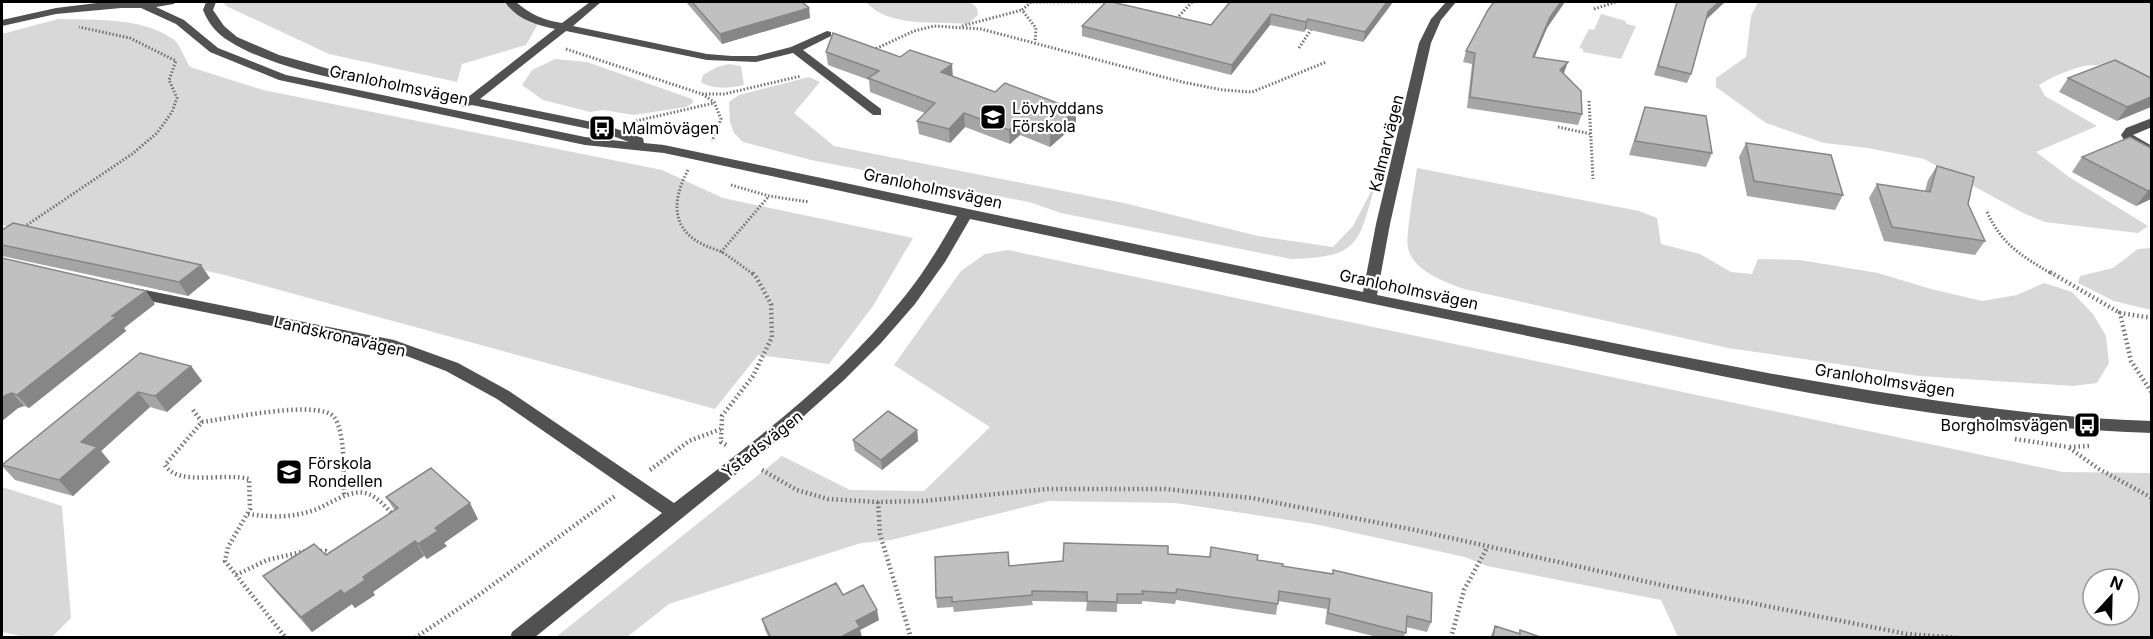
<svg xmlns="http://www.w3.org/2000/svg" width="2153" height="639" font-family="Inter,sans-serif">
  <rect width="100%" height="100%" fill="#fff"/>
  <path fill="#d8d8d8" fill-rule="evenodd" d="M223,2H512L523,13L539,22L526,45L462,64L457,82L329,54L226,6Z
    M866,2H970L977,8L978,15L968,24C936,21 889,28 866,2Z
    M1758,2H2151V85C2134,77 2113,65 2093,65C2079,65 2051,77 2039,85L2045,96L2097,126L2036,152L2069,177L2148,226L2138,233L2045,222L2023,213L1924,159L1868,148L1824,143L1766,123L1716,87V78L1746,57L1751,16Z
    M1601,14L1626,21V24L1636,26L1621,59L1583,52V49L1579,48L1589,29L1594,30Z
    M58,19C95,20 141,17 173,39C180,44 185,59 190,67L263,90L662,170L723,198L913,238L873,306L829,364L758,355L715,409L225,275L2,225V34Z
    M555,59L587,62L692,99L693,103L686,107L634,115L603,110L590,112L543,100L522,85L532,70Z
    M729,64L741,66L744,85C730,88 713,90 701,82L703,75L717,67Z
    M809,77L820,82L794,113L834,146L1124,203L1258,236L1333,247L1353,226L1376,182C1358,244 1361,257 1291,259L1061,213L1029,202L811,160L743,142L734,133L730,122L729,102L739,95Z
    M1417,168L1639,211L1657,218L1661,244L1700,254L1731,272L1752,274L1758,259L1800,260L1878,273L1931,289L1982,301L2017,295L2044,283L2072,292L2093,314L2106,336L2109,363L2097,383L2073,386L1919,376L1728,348L1464,289C1445,282 1413,271 1408,248C1405,239 1415,182 1417,168Z
    M2151,248V310L2114,301L2078,283L2080,276L2113,268L2138,249Z
    M1008,250L2063,472L2151,473V637H1678L1661,600L1487,566L1465,557L1314,524L1176,503L1049,501L891,540L861,543L669,604L627,637H556L782,456L850,490L924,491L990,427L894,365L961,271L985,254ZM2093,579H2129V615H2093Z
    M2,487L62,506L71,618L52,637H25L2,632Z"/>
  <g fill="none" stroke-linecap="round" stroke-linejoin="round">
    <path stroke="#737373" stroke-width="3" stroke-dasharray="1.5 2" stroke-linecap="butt" d="M1029,2H1110
      M1031,2L1022,10L1036,28L1035,42
      M1594,9L1616,2
      M1179,16L1192,2
      M962,26L1022,10
      M1299,48L1312,28
      M566,49L702,94L714,102L721,119L712,141
      M873,50L914,31L934,26L981,29L1182,82L1223,90L1252,92L1326,62
      M702,94H724L801,76
      M1589,101L1593,179
      M636,121L714,103
      M647,124L663,127
      M1558,127L1591,134
      M688,170C674,196 669,226 700,243C707,247 715,249 722,252C733,259 743,267 753,274
      M731,185L769,196L809,202
      M1987,212C2002,245 2022,256 2052,274
      M24,227L132,154L157,133L172,112L177,98L169,80L176,61L130,38L79,27
      M721,252L769,196"/>
    <path stroke="#737373" stroke-width="4.5" stroke-dasharray="1.5 3" stroke-linecap="butt" d="M2050,272L2120,313
      M2152,318L2120,313L2131,361L2152,393
      M193,410L202,422L165,465C178,487 226,472 249,479L250,509L228,547L225,561L286,638
      M202,422C226,419 319,399 334,417C346,433 343,475 344,495
      M2015,439L2068,447
      M726,445L721,442L722,416L753,376L772,337L771,304L755,275L751,272
      M2089,446L2068,447L2099,469L2152,498
      M650,470L689,441L721,429
      M762,470L797,490L828,499L878,502L923,501L1048,489H1165L1252,498L1415,530L1666,586L1907,634L1960,638
      M878,502L880,534L911,638
      M248,514C268,517 288,518 308,512C325,508 347,489 365,493C377,496 386,507 394,516
      M316,551H326L332,555
      M236,575L267,560L306,551
      M415,638L476,597L615,496
      M1451,638L1464,590L1487,548"/>
    <path fill="#515151" fill-rule="evenodd" d="M105,2H175L174,4L156,7L184,20L218,48L286,75L585,137L629,142L599,131L472,105L462,107L461,103C396,89 283,76 229,41C217,34 208,23 203,10L206,2H216L213,10L224,26L237,37L279,55L333,70L468,97L555,29C536,25 516,19 505,2H516C530,14 543,20 562,23L590,2H601L573,26L707,54L732,56H756L791,47L827,31L831,32V36L803,50L881,109V115H873L793,53L756,62L707,60L566,31L480,99L602,124L643,138L644,143L664,145L1363,292L1376,224L1419,43L1431,19L1446,2H1456L1441,20L1431,43L1390,224L1377,295C1509,322 1641,349 1773,374C1899,396 2024,417 2152,421V433C1955,427 1759,384 1567,344C1367,303 1169,261 970,219L945,262L915,304L881,343L844,380L766,450L534,638H510L512,632L662,513L497,399L446,371L391,350L130,297L123,292L125,289L130,287L394,340L458,363L509,391L674,503C755,440 841,377 905,296C925,271 941,244 957,216L664,153L585,145L279,80L210,52L176,24L141,8H121L56,14L2,26V20L56,8Z
      M2152,118V127L2133,135L2152,146V155L2126,143L2121,135L2126,128Z"/>
  </g>
  <path fill="#a5a5a5" d="M686,2H802L809,8L810,18L722,44Z
    M1230,2H1393L1363,42L1306,29L1304,32L1270,25L1231,75L1082,36V26L1211,25Z
    M1677,2H1725L1706,20L1691,74L1687,83L1654,75Z
    M1547,28L1534,57L1564,73V74L1582,114L1578,125L1467,108L1472,64L1463,62L1466,51Z
    M826,52L953,76L1076,124L1050,147L1020,135L1010,144L965,127L950,143L919,134L917,121L925,113L870,92L869,80L828,65Z
    M2068,78H2151L2117,121L2059,92Z
    M1645,107L1712,153L1706,167L1629,155Z
    M1746,143L1843,195L1835,210L1747,196L1739,157Z
    M2151,148V199L2136,206L2072,172L2082,157Z
    M1937,166L1968,204L1985,241L1975,255L1884,241L1869,198L1877,184L1925,191L1928,180Z
    M2,230L210,278L188,296L2,256Z
    M2,258L155,304L124,328L126,331L29,408L24,406L18,408L2,421Z
    M140,353L191,366L202,381L167,412L150,407L101,451L110,462L73,496L15,480L2,466Z
    M917,430L918,441L882,470L855,451L853,440Z
    M386,497L478,519L444,543L447,546L427,559L424,556L373,592L375,595L355,608L352,604L312,632L275,591L263,576L326,555L395,511Z
    M1168,554L1257,560L1282,566L1431,622L1427,632L1406,627L1404,638H1381L1325,624L1327,609L1278,601L1276,615L1176,600L1175,604L1142,601V604H1117V612L1086,611L1087,602L1032,601L1033,605L954,612L953,607L937,608L936,598L1009,566Z
    M843,595L879,620L860,630L862,638H769L765,630L762,619Z
    M1495,626L1519,633L1520,630L1543,638H1490Z"/>
  <path fill="#868686" d="M1387,2H1393L1363,42L1365,32Z
    M1561,2H1565L1547,28L1530,68L1533,57L1550,17Z
    M1719,2H1725L1704,21L1708,12Z
    M809,8L810,18L722,44L720,34Z
    M1271,14L1270,25L1231,75L1232,65Z
    M1308,19L1306,29L1304,32L1306,22Z
    M1568,62L1564,73L1557,81L1560,70Z
    M952,64L953,78L941,72Z
    M2151,97V107L2117,121L2127,107Z
    M1076,110V124L1050,147V133Z
    M964,113L965,127L950,143L949,129Z
    M1019,122L1020,135L1010,144L1009,130Z
    M2151,189V199L2136,206L2148,191Z
    M201,265L210,278L188,296L179,282Z
    M146,291L155,304L124,328L126,331L29,408L17,395L112,316Z
    M191,366L202,381L167,412L155,396Z
    M138,392L150,407L101,451L110,462L73,496L59,480L81,442Z
    M12,393L24,406L18,408L2,421V398L6,395Z
    M917,430L918,441L882,470L881,460Z
    M470,503L478,519L444,543L447,546L427,559L418,544L435,528Z
    M415,541L424,556L373,592L375,595L355,608L344,594L363,577Z
    M341,590L352,604L312,632L301,617Z
    M877,610L879,620L860,630L862,638H839L856,621Z"/>
  <path fill="#c0c0c0" stroke="#868686" stroke-width="1.5" d="M692,2H802L809,8L720,34Z
    M1106,2H1112L1211,25L1230,2H1387L1365,32L1308,19L1306,22L1271,14L1232,65L1082,26Z
    M1494,2H1561L1550,17L1533,57L1568,62L1560,70L1581,91L1582,114L1470,97L1475,53L1466,51L1488,10Z
    M1677,2H1719L1708,12L1691,74L1658,66Z
    M833,33L900,57L910,50L952,64L941,72L995,92L1005,83L1076,110L1050,133L1019,122L1009,130L964,113L949,129L917,121L935,103L868,78L879,71L826,52Z
    M2115,60L2151,78V97L2127,107L2068,78Z
    M1645,107L1706,116L1712,153L1635,141Z
    M2130,137L2151,148V189L2148,191L2082,157Z
    M1746,143L1831,155L1843,195L1754,181Z
    M1937,166L1974,177L1968,204L1985,241L1892,227L1877,184L1930,192Z
    M13,223L201,265L179,282L2,245V230Z
    M2,258L146,291L112,316L116,317L17,395L12,393L6,395L2,398Z
    M140,353L191,366L155,396L138,392L81,442L97,447L59,480L2,465Z
    M888,411L917,430L881,460L853,440Z
    M431,468L470,503L435,528L438,531L418,544L415,541L363,577L365,580L344,594L341,590L301,617L263,576L314,544L326,555L398,508L386,497Z
    M1064,543L1168,546V554L1210,557L1211,547L1258,555L1257,560L1283,564L1282,566L1333,574V570L1432,593L1431,622L1407,616L1406,633L1328,613L1330,599L1279,591L1278,604L1177,589L1176,593L1142,591L1143,594H1117V602L1087,601V592L1032,591V595L952,602V597L936,598L935,557L1008,552L1009,566L1063,561Z
    M836,583L843,595L863,585L877,610L856,621L860,627L839,638H771L762,619Z
    M1495,626L1520,634V630L1543,638H1493Z"/>
  <defs>
    <symbol id="school-square" viewBox="-11 -11 22 22"><rect x="-9" y="-9" width="18" height="18" rx="4" fill="#000" stroke="#fff"/><path d="M0-5L7-2L0 1L-7-2ZM-4 1L0 2.5L4 1V4Q0 6-4 4Z" fill="#fff"/></symbol>
    <symbol id="bus-square" viewBox="-11 -11 22 22"><rect x="-9" y="-9" width="18" height="18" rx="4" fill="#000" stroke="#fff"/><path d="M-5-6H5V4H4V6H2V4H-2V6H-4V4H-5ZM-3.5-4V0h7V-4ZM-3.5 1.2v1.5H-2V1.2ZM2 1.2v1.5H3.5V1.2Z" fill="#fff"/></symbol>
  </defs>
  <g fill-rule="evenodd">
    <use href="#school-square" x="978" y="102" width="30" height="30"/>
    <use href="#bus-square" x="587" y="113" width="30" height="30"/>
    <use href="#bus-square" x="2072" y="410" width="30" height="30"/>
    <use href="#school-square" x="274" y="457" width="30" height="30"/>
  </g>
  <g text-anchor="middle" stroke-width="4.5" stroke-linejoin="round" paint-order="stroke">
    <g font-size="16" fill="#000" stroke="#fff">
      <text transform="translate(399 85) rotate(12)" y="6">Granloholmsvägen</text>
      <text transform="translate(1386 143) rotate(-76)" y="6">Kalmarvägen</text>
      <text transform="translate(933 188) rotate(12)" y="6">Granloholmsvägen</text>
      <text transform="translate(1409 289) rotate(12)" y="6">Granloholmsvägen</text>
      <text transform="translate(340 336) rotate(13)" y="6">Landskronavägen</text>
      <text transform="translate(1885 380) rotate(9)" y="6">Granloholmsvägen</text>
      <text transform="translate(762 444) rotate(-38)" y="6">Ystadsvägen</text>
    </g>
    <g font-size="16" fill="#000" stroke="#fff" text-anchor="start">
      <text x="1012" y="114">Lövhyddans<tspan x="1012" dy="18">Förskola</tspan></text>
      <text x="622" y="134">Malmövägen</text>
      <text x="2068" y="431" text-anchor="end">Borgholmsvägen</text>
      <text x="308" y="469">Förskola<tspan x="308" dy="18">Rondellen</tspan></text>
    </g>
  </g>
  <rect width="2153" height="639" fill="none" stroke="#000000" stroke-width="6"/>
  <g transform="translate(2111 597) rotate(22)"><circle r="28" fill="#ffffff" stroke="#999999" stroke-width="1.5"/>
  <path d="M0-4.5L10 22L0 15L-10 22Z" fill="#000000"/>
  <text y="-9" font-size="16" font-weight="bold" text-anchor="middle" fill="#000000">N</text>
  </g>
</svg>
